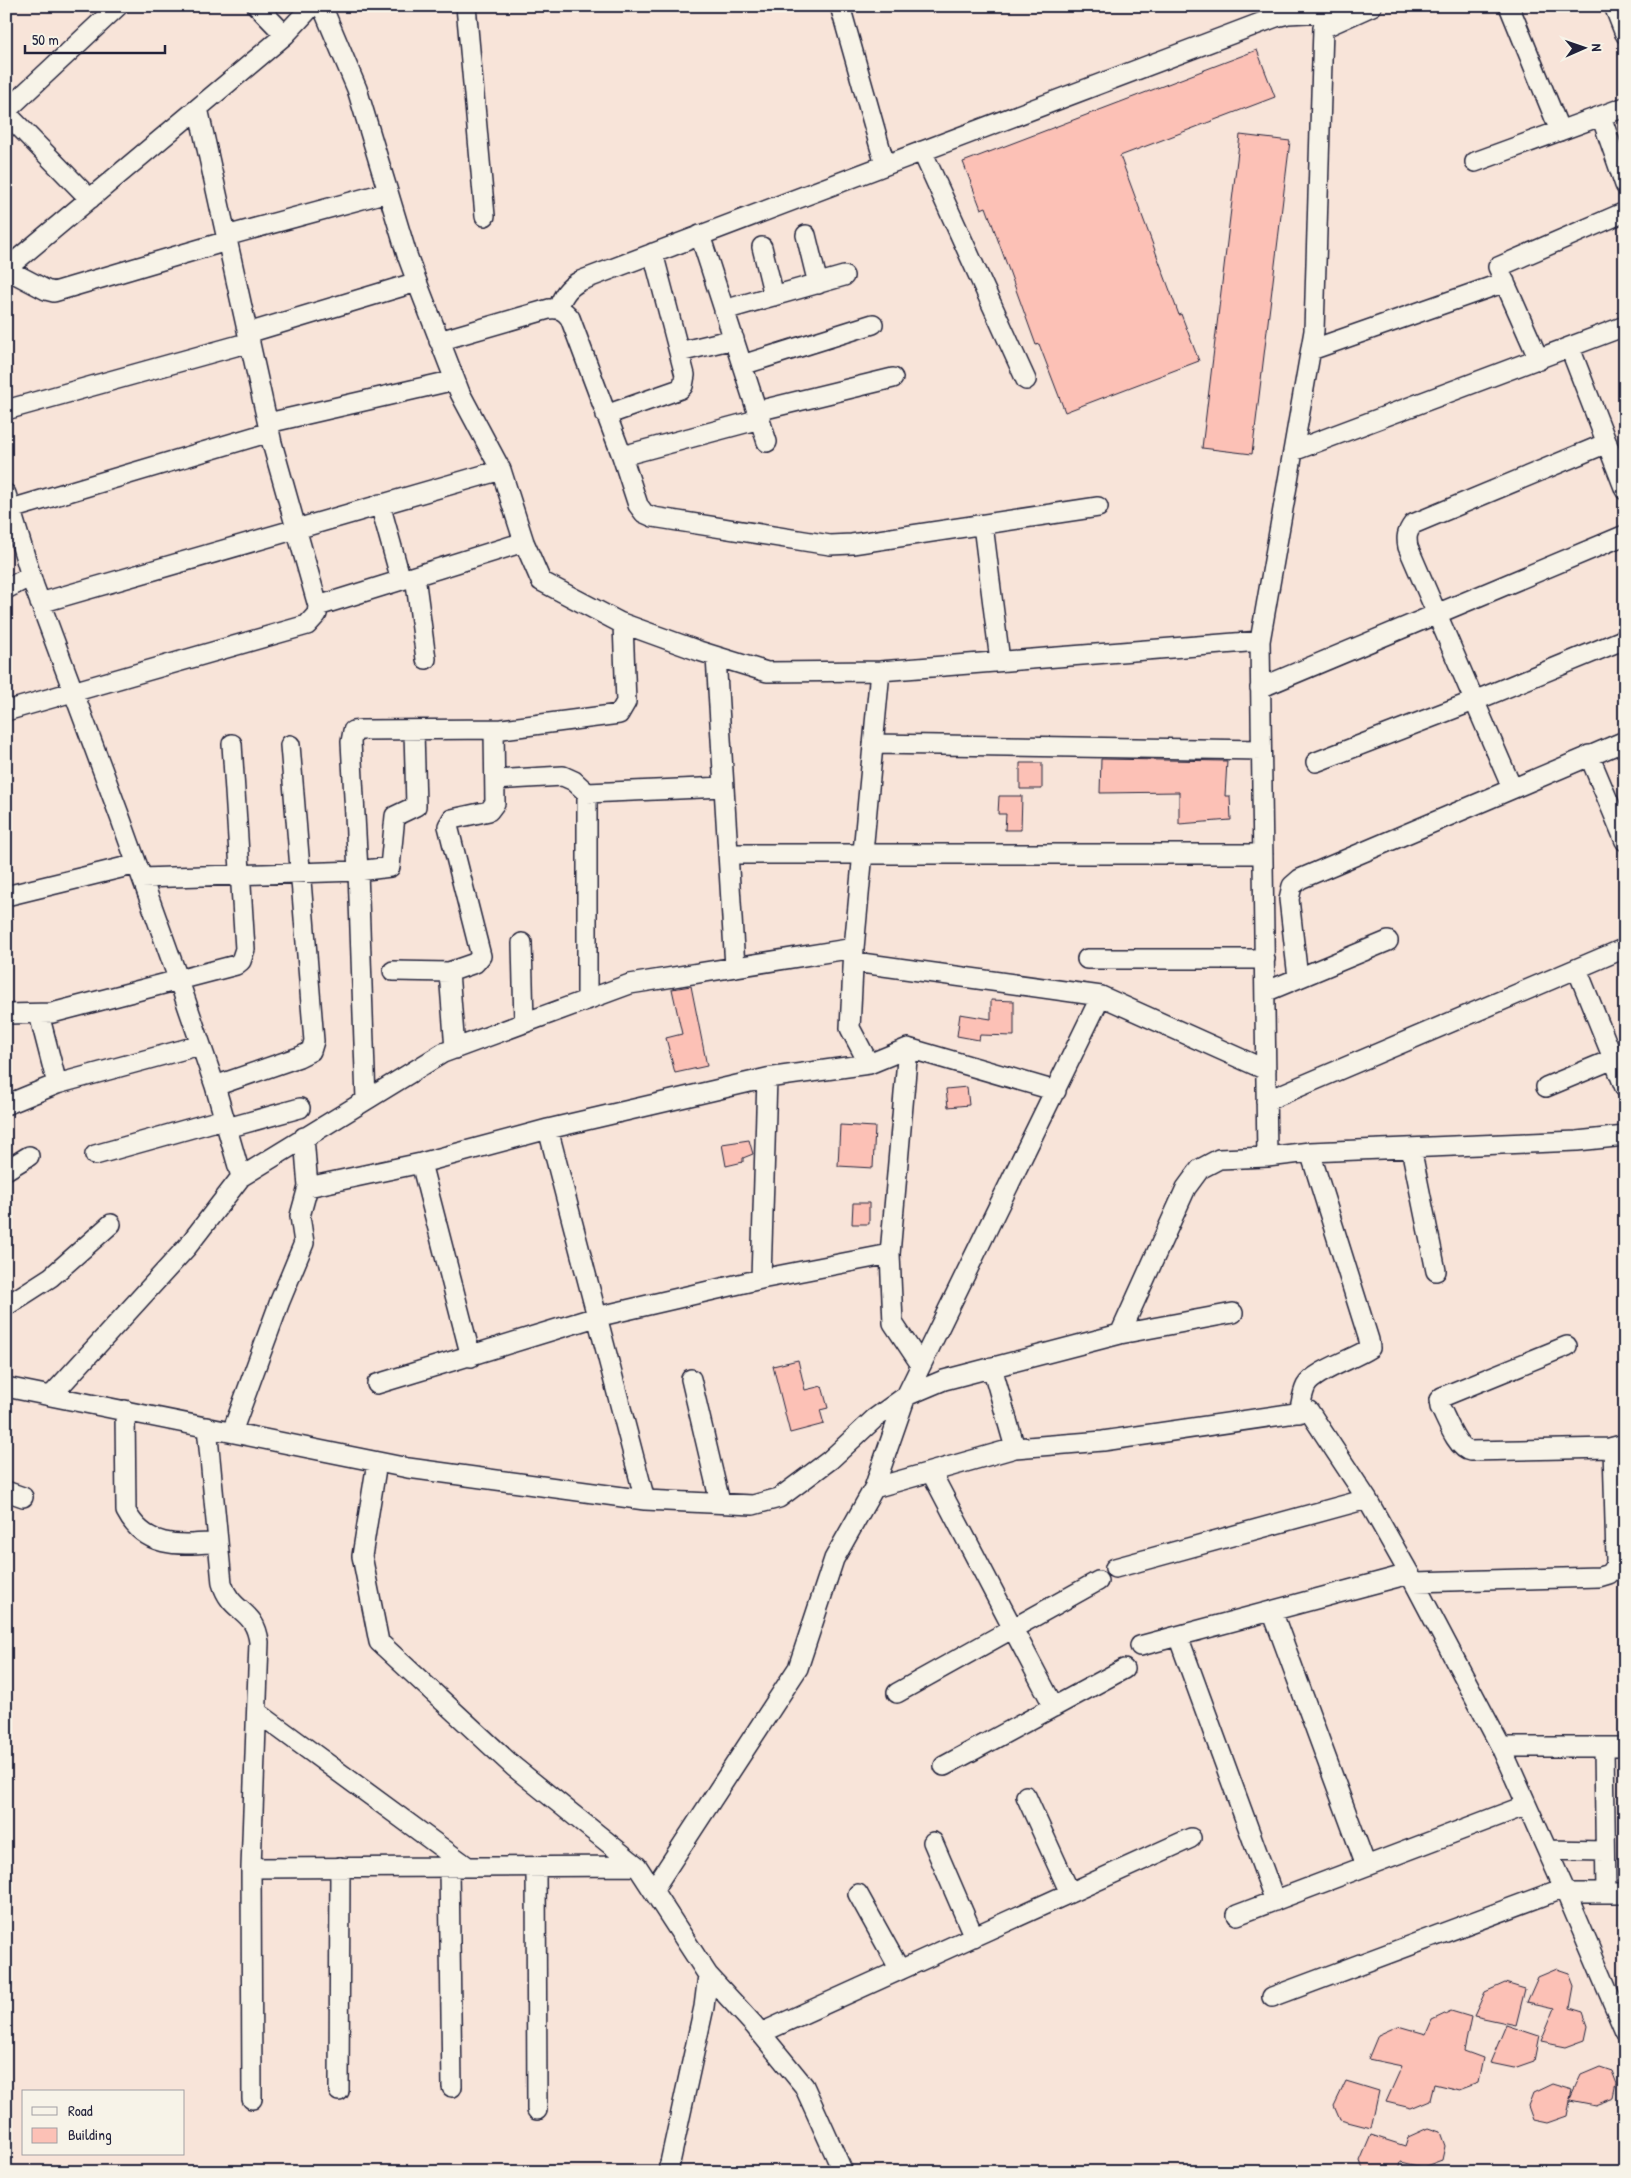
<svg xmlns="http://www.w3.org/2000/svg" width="1631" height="2178" font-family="'Patrick Hand',sans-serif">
  <rect width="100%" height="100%" fill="#f8e4d9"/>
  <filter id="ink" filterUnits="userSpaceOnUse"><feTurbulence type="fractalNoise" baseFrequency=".02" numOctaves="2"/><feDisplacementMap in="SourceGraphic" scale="10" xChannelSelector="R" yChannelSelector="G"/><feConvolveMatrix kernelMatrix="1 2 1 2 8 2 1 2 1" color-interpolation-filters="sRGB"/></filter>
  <g filter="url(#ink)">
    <path fill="#fcc1b6" stroke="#22223b" d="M1257,50L1275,97L1120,156L1179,315L1181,314L1199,361L1065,412L1039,344L1036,345L986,207L981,209L963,162Z
      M1240,135L1290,141L1252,454L1202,448Z
      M1101,759L1227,761L1225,796H1230L1231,820L1179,824V792L1100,793Z
      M1020,763H1042V789H1020Z
      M999,796H1022L1021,830H1005L1006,814H998Z
      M691,986L707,1066L675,1073L666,1038L682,1034L672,989Z
      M991,1000L1014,1001V1036L980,1035L979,1040L957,1036L960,1014L991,1019Z
      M967,1087L969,1105L948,1107L946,1089Z
      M840,1125L875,1127L873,1168L838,1166Z
      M749,1140L753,1154L743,1158V1162L726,1166L722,1144Z
      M853,1203H869V1224H852Z
      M798,1360L805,1390L822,1386L828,1408L820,1410L824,1424L790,1433L773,1366Z
      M1557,1969L1569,1973L1574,1986L1570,2008L1583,2012L1588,2026L1585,2040L1566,2047L1541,2042L1555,2008L1527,2002L1538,1977Z
      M1505,1983L1525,1989L1516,2025L1474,2016L1485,1992Z
      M1451,2011L1471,2017L1464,2051L1483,2058L1478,2083L1459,2090L1434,2084L1430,2100L1411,2108L1386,2102L1402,2066L1368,2059L1378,2035L1398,2026L1426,2034L1432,2020Z
      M1506,2025L1539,2036L1534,2061L1514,2068L1490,2063Z
      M1600,2067L1612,2071L1617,2084L1614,2098L1595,2105L1570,2100L1567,2116L1547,2123L1533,2120L1528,2106L1533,2093L1552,2084L1572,2090L1570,2099L1581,2075Z
      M1346,2081L1379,2091L1371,2128L1340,2120L1334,2106Z
      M1428,2128L1440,2132L1445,2146L1442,2160L1423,2167L1401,2162L1399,2172H1364L1360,2161L1371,2135L1405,2146L1408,2137Z"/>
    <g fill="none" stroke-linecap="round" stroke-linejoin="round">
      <defs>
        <path id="minor" d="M322,6L357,89L407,255L417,282L460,393L501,470L524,542L541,581L619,622L699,651L767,672L880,671L1260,641
          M466,6L485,216
          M840,6L885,165
          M1509,6L1560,131
          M1614,6L1625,34
          M1323,28L1372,6
          M285,35L312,6
          M6,111L118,6
          M6,113L90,199
          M1601,116L1625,185
          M922,151L1026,380
          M1475,162L1625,107
          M700,235L767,442
          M806,235L818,284
          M226,236L388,192
          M762,247L774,296
          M6,269L285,35L257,6
          M6,269L46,290L54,292L227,241
          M558,308C563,296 567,288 580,281L1276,17L1288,14L1326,12
          M724,310L844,276
          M248,333L417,282
          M439,341L549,309C559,308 564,310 570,318L622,456L638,505L644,513L653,517L830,545L852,544L1098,507
          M1570,348L1625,490
          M1311,350L1505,282
          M679,352L734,339
          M1539,360L1498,267L1625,212
          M742,365L873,324
          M6,410L250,342
          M757,411L893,378
          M606,415L680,389L683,386L685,375L653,253
          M268,423L455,380
          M1293,451L1625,326
          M622,456L760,419
          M6,494L34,586L120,817L179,981L215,1086L241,1177
          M380,504L401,580
          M11,509L270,432
          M983,525L1000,661
          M415,576L426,659
          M6,589L31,576
          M40,603L501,470
          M318,606L524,542
          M716,657L735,967
          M1260,688L1625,535
          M6,711L307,625L317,614L318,606L272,443L198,108
          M873,744L1261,750
          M1589,755L1625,841
          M1316,762L1474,701L1625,639
          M495,780L563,776L574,781L587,793
          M1512,788L1408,547C1406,537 1407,532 1413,524L1607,443
          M728,854H1263
          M142,878L358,871L390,867L395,816L416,806L414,731
          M6,896L137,864
          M522,943L524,1023
          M1087,959H1265
          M854,962L1101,996L1266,1070
          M1577,969L1625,1088
          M393,971L449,972
          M1298,978L1289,899L1292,886L1300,879L1625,741
          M1265,992L1388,941
          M587,1000V793L724,787
          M6,1014L52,1013L236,965L241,961L245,949L232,744
          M39,1014L57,1084
          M908,1048L890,1254L893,1323L921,1365
          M455,1049L449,972L475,963L481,956L448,826L452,819L489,811L495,803L494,730
          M869,1064L850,1028L854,948L880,671
          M215,1086L299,1057L311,1051L314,1041L290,745
          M1546,1087L1623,1055
          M366,1100L358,871L351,742L353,731L362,730L502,729L619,714L626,702L623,624
          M1266,1101L1625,948
          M8,1104L57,1084L200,1045
          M227,1128L300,1108
          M548,1129L645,1500
          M1411,1148L1436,1271
          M95,1155L224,1119
          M1267,1157L1260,641L1314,331L1323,28L1328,6
          M421,1163L471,1357
          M6,1170L29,1156
          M308,1187L421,1163L548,1129L767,1078L869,1064L908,1048L1056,1091
          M761,1279L767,1078
          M6,1306L51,1277L111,1224
          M1120,1334L1233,1313
          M1567,1346L1442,1397L1439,1400L1440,1407C1446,1418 1457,1449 1470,1451L1610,1448L1625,1444
          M992,1367L1015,1448
          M691,1379L720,1502
          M377,1384L596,1317L761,1279L890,1254
          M6,1387L408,1468L645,1500L753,1505L779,1498L830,1460L874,1419L906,1396L944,1380L1120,1334L1186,1188L1200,1169L1219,1159L1267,1157L1310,1152L1577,1141L1625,1136
          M51,1396L187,1247L241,1177L443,1053L630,984L854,948
          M125,1410L126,1511C146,1550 181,1545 218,1542
          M1299,1413C1301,1405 1302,1394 1306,1386C1314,1371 1354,1359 1370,1348L1369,1340L1310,1152
          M207,1427L222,1583C231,1614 255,1608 259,1642L251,1868L252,2099
          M232,1432L280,1301L304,1243L300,1216L308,1187L304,1137
          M377,1462L362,1556L379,1642L514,1767L637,1866L708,1975L754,2025L804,2086L843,2172
          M931,1472L1054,1707
          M874,1488L1015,1448L1103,1441L1309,1411L1367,1499L1414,1582L1501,1747L1564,1888L1625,2031
          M6,1491L23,1497
          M1115,1568L1367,1499
          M1414,1582L1599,1577L1609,1574L1615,1566L1616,1560L1613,1447
          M1272,1611L1366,1866
          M1178,1636L1275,1901
          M1140,1646L1409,1574
          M897,1693L1098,1581
          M257,1712L468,1867
          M1501,1747H1625
          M1604,1747L1606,1893
          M944,1766L1124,1669
          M1026,1796L1070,1893
          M933,1842L974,1937
          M1547,1850L1605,1851
          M449,1867L452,2087
          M536,1867L537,2110
          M251,1868L637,1866
          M653,1890L798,1668L834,1559L874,1488L906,1396L1101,996
          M1566,1893H1625
          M858,1894L900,1970
          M1237,1915L1527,1805
          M1272,1997L1564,1888
          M761,2033L1191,1838
          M339,2091L340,1867
          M668,2172L704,2007L708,1975"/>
      </defs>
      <use href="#minor" stroke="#22223b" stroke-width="22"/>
      <use href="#minor" stroke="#f7f3e8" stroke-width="19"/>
    </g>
  </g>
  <rect width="1631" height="2178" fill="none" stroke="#f7f3e8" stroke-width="25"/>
  <rect x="12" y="12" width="1606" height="2153" fill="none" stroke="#22223b" stroke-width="2" filter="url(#ink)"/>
  <rect x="22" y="2090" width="162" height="65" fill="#f7f3e8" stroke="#a29fa3"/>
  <rect x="32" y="2107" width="25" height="8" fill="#f7f3e8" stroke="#a29fa3"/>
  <text x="68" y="2116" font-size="15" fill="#22223b">Road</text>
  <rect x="32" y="2128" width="25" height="15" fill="#fcc1b6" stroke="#a29fa3"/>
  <text x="68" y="2140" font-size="15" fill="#22223b">Building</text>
  <g transform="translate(1584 48) rotate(88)" stroke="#f7f3e8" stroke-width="4" paint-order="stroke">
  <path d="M0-4L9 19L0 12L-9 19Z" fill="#22223b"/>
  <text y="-8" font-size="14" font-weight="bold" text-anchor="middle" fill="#22223b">N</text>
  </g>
  <path d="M25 45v8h140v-8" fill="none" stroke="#22223b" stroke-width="2.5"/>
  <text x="32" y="45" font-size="15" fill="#22223b" stroke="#f7f3e8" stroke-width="4" paint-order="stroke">50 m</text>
</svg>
